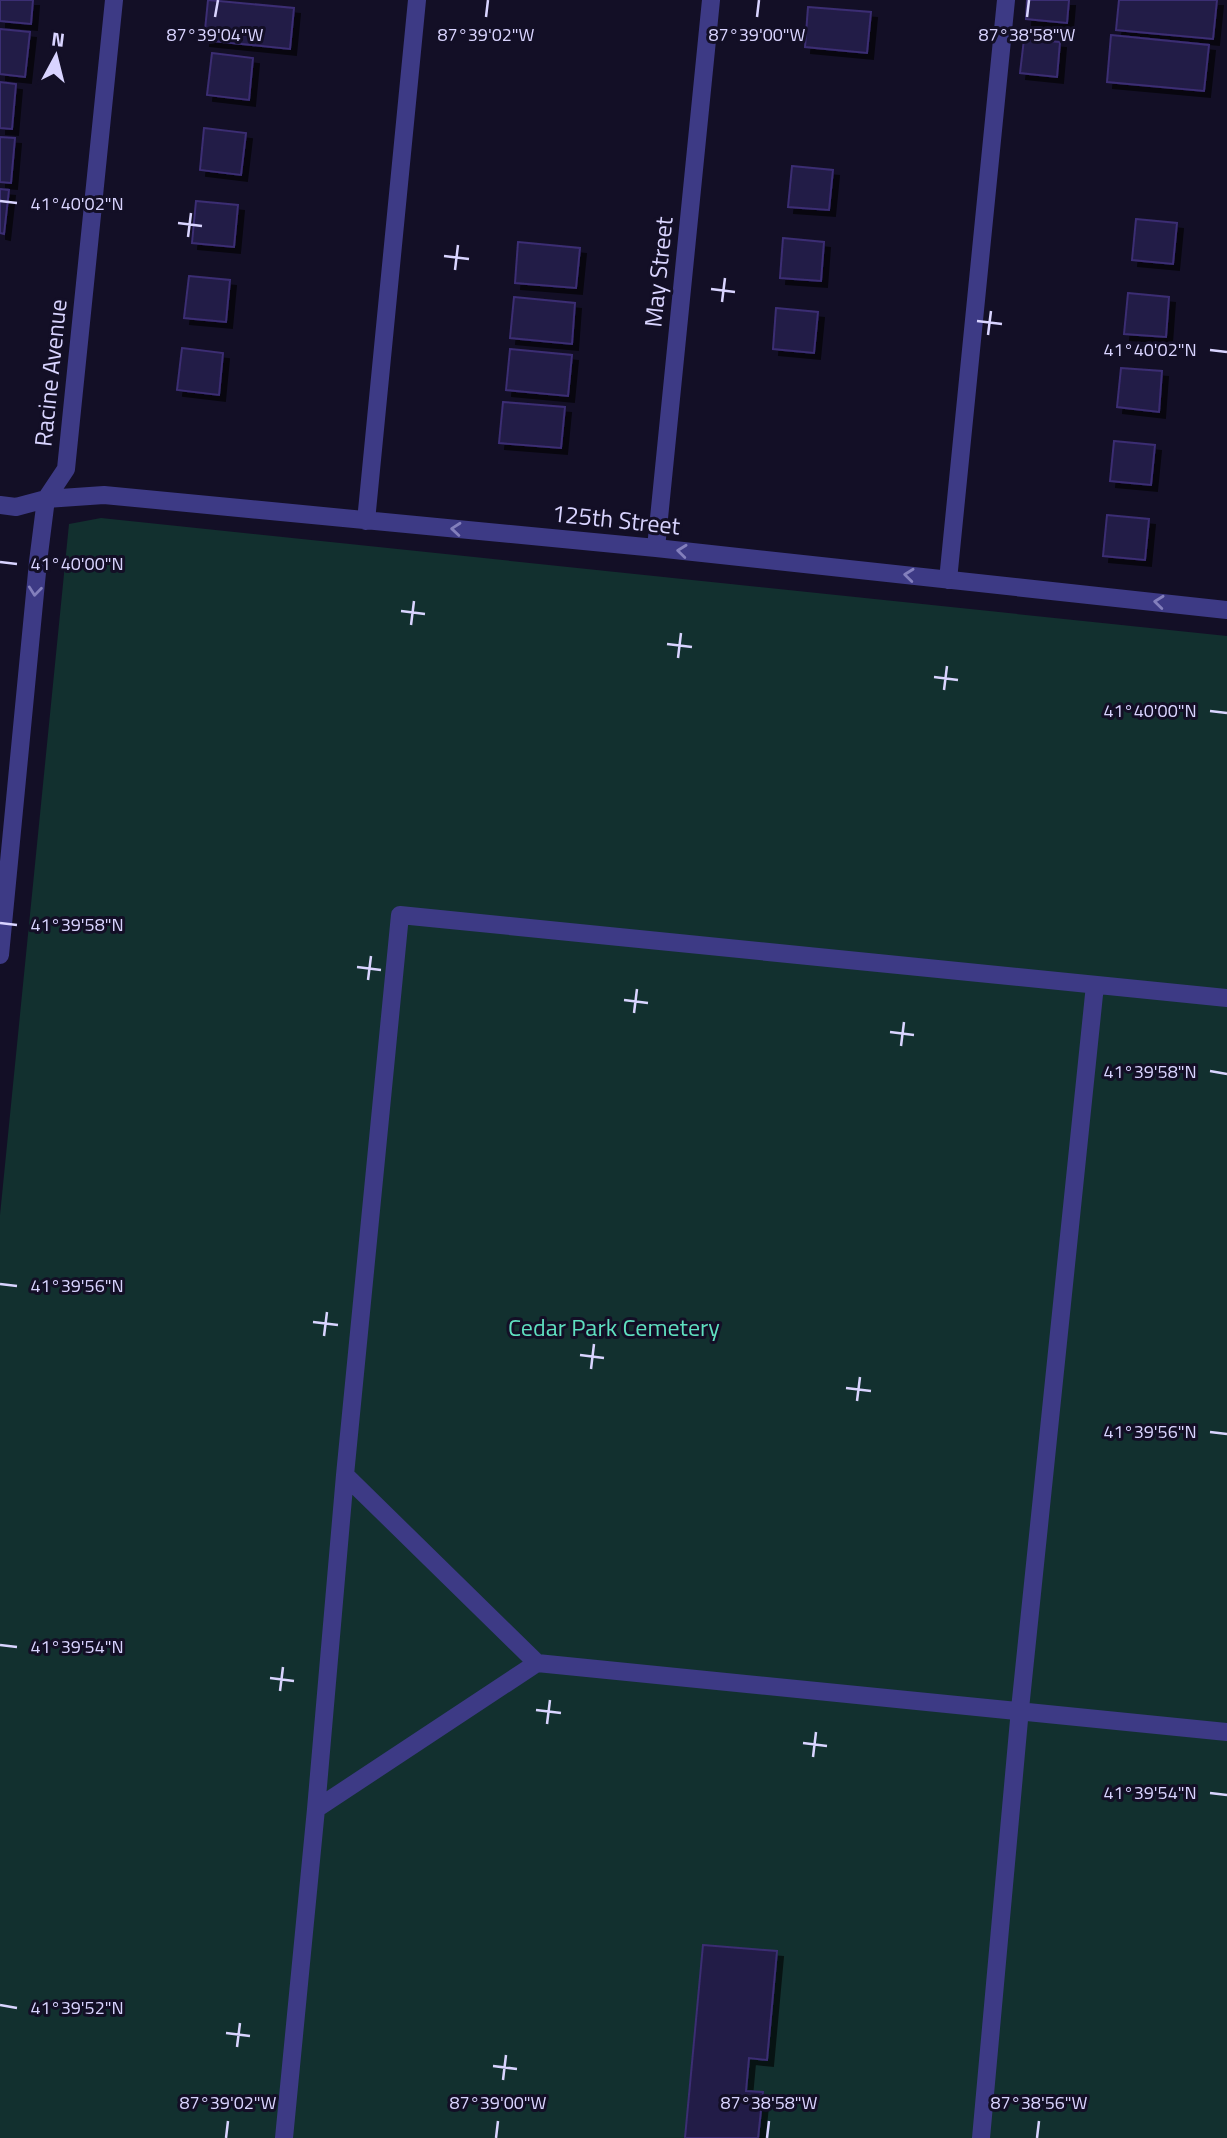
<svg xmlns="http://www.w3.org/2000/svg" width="1227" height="2138" font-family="'Titillium Web',sans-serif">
  <defs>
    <filter id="shadow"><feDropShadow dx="6" dy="6" stdDeviation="0" flood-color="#0009"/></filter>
  </defs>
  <rect width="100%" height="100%" fill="#130f26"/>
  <path fill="#12302f" d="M101,518L1227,636V2138H0V1215L69,524Z"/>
  <path fill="#241b47" stroke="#3b2d73" stroke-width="2" filter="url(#shadow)" d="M0,0H33L31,24L0,21Z
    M208,0L294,8L290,49L204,40Z
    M1027,0H1069L1067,23L1026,19Z
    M1119,0H1217L1213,39L1116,30Z
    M808,7L871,12L867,53L805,47Z
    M0,29L30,32L25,77L0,74Z
    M1111,35L1209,45L1204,91L1107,82Z
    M1024,39L1060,42L1057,77L1020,73Z
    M212,53L253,58L249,100L207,95Z
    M0,82L16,84L12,129L0,128Z
    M204,128L246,133L241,175L200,170Z
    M0,137L15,138L11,183L0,182Z
    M792,166L833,170L829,210L788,207Z
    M0,189L9,190L4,234L0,233Z
    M196,201L238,205L234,247L192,243Z
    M1136,219L1177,223L1173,264L1132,260Z
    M783,238L824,242L821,281L780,278Z
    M518,242L580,248L576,288L515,283Z
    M189,276L230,280L226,322L184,318Z
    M1128,293L1169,297L1166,337L1124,334Z
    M514,297L575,303L572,344L510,338Z
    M776,308L818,312L814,353L773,349Z
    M182,348L223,353L219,395L177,390Z
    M510,349L572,355L568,396L506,390Z
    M1121,368L1162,371L1159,412L1117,407Z
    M503,402L565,407L561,448L499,443Z
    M1114,441L1155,445L1151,485L1110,481Z
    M1107,515L1149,519L1145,560L1103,556Z
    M703,1945L777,1951L767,2060L749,2058L746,2091L763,2092L758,2138H685Z"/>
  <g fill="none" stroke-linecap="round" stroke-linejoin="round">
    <path stroke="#3d3a85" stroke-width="18" d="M0,505L16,507L46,499L104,495L656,548L1227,610
      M366,521L417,0
      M656,548L711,0
      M948,580L1006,0
      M0,955L38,562L46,499L66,469L114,0
      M345,1475L537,1663
      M316,1809L537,1663L1227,1732
      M284,2138L316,1809L345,1475L400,915L1227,998
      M981,2138L1020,1709L1095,985"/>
  </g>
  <defs><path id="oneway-chevron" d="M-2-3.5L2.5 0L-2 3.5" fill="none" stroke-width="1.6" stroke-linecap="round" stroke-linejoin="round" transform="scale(1.75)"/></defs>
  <g stroke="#837fbc">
    <use href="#oneway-chevron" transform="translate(456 529) rotate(-175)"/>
    <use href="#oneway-chevron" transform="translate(682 551) rotate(-174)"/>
    <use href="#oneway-chevron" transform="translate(909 575) rotate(-174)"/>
    <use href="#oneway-chevron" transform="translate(35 591) rotate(96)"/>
    <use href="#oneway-chevron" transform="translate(1159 602) rotate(-174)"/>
  </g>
  <path fill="none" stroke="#d9d4ff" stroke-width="2.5" d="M215,17L218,0M486,17L488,0M757,17L759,0M1027,17L1029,0M0,201L17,203M178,223L202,226M188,237L191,213M444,256L469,259M455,270L458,245M711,289L735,292M722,302L725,278M977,321L1002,324M988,335L991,311M1210,350L1227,352M0,562L17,564M401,611L425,614M411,625L414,601M667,644L692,647M678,658L681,633M934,677L958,680M944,690L947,666M1210,711L1227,713M0,923L17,925M357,967L381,970M368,980L371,956M624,1000L648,1003M634,1013L637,989M890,1032L914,1035M901,1046L904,1022M1210,1071L1227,1074M0,1284L17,1286M313,1322L338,1325M324,1336L327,1312M580,1355L604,1358M591,1369L594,1344M846,1388L871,1391M857,1401L860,1377M1210,1432L1227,1434M0,1645L17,1647M270,1678L294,1681M280,1691L283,1667M536,1710L561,1713M547,1724L550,1700M803,1743L827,1746M813,1757L816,1732M1210,1793L1227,1795M0,2005L17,2008M226,2033L250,2036M237,2047L240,2023M493,2066L517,2069M503,2080L506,2055M226,2138L228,2121M496,2138L498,2121M767,2138L769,2121M1037,2138L1039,2121"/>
  <g text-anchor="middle" stroke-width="6" stroke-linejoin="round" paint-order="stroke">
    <g font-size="24" fill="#d9d4ff" stroke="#130f26">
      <text transform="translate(659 272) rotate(-84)" y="8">May Street</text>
      <text transform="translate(51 373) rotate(-84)" y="8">Racine Avenue</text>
      <text transform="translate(616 520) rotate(6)" y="8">125th Street</text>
    </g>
    <g font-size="24" fill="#5fe0c0" stroke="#130f26">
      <text x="614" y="1336">Cedar Park Cemetery</text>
    </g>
  </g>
  <g font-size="18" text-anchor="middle" fill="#d9d4ff" stroke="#130f26" stroke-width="6" stroke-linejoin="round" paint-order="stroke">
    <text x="215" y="41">87°39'04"W</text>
    <text x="486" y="41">87°39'02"W</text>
    <text x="757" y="41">87°39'00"W</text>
    <text x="1027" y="41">87°38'58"W</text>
    <text x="77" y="210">41°40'02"N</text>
    <text x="1150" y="356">41°40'02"N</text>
    <text x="77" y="570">41°40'00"N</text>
    <text x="1150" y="717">41°40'00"N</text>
    <text x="77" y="931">41°39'58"N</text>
    <text x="1150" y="1078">41°39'58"N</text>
    <text x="77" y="1292">41°39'56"N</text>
    <text x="1150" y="1438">41°39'56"N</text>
    <text x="77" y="1653">41°39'54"N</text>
    <text x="1150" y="1799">41°39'54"N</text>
    <text x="77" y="2014">41°39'52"N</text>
    <text x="228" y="2109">87°39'02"W</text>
    <text x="498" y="2109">87°39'00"W</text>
    <text x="769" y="2109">87°38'58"W</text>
    <text x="1039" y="2109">87°38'56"W</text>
  </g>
  <g transform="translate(56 56) rotate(7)" stroke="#130f26" stroke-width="5" paint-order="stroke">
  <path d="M0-5L12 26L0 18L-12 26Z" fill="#d9d4ff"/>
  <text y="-10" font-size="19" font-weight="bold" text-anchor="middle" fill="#d9d4ff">N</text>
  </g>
</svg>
